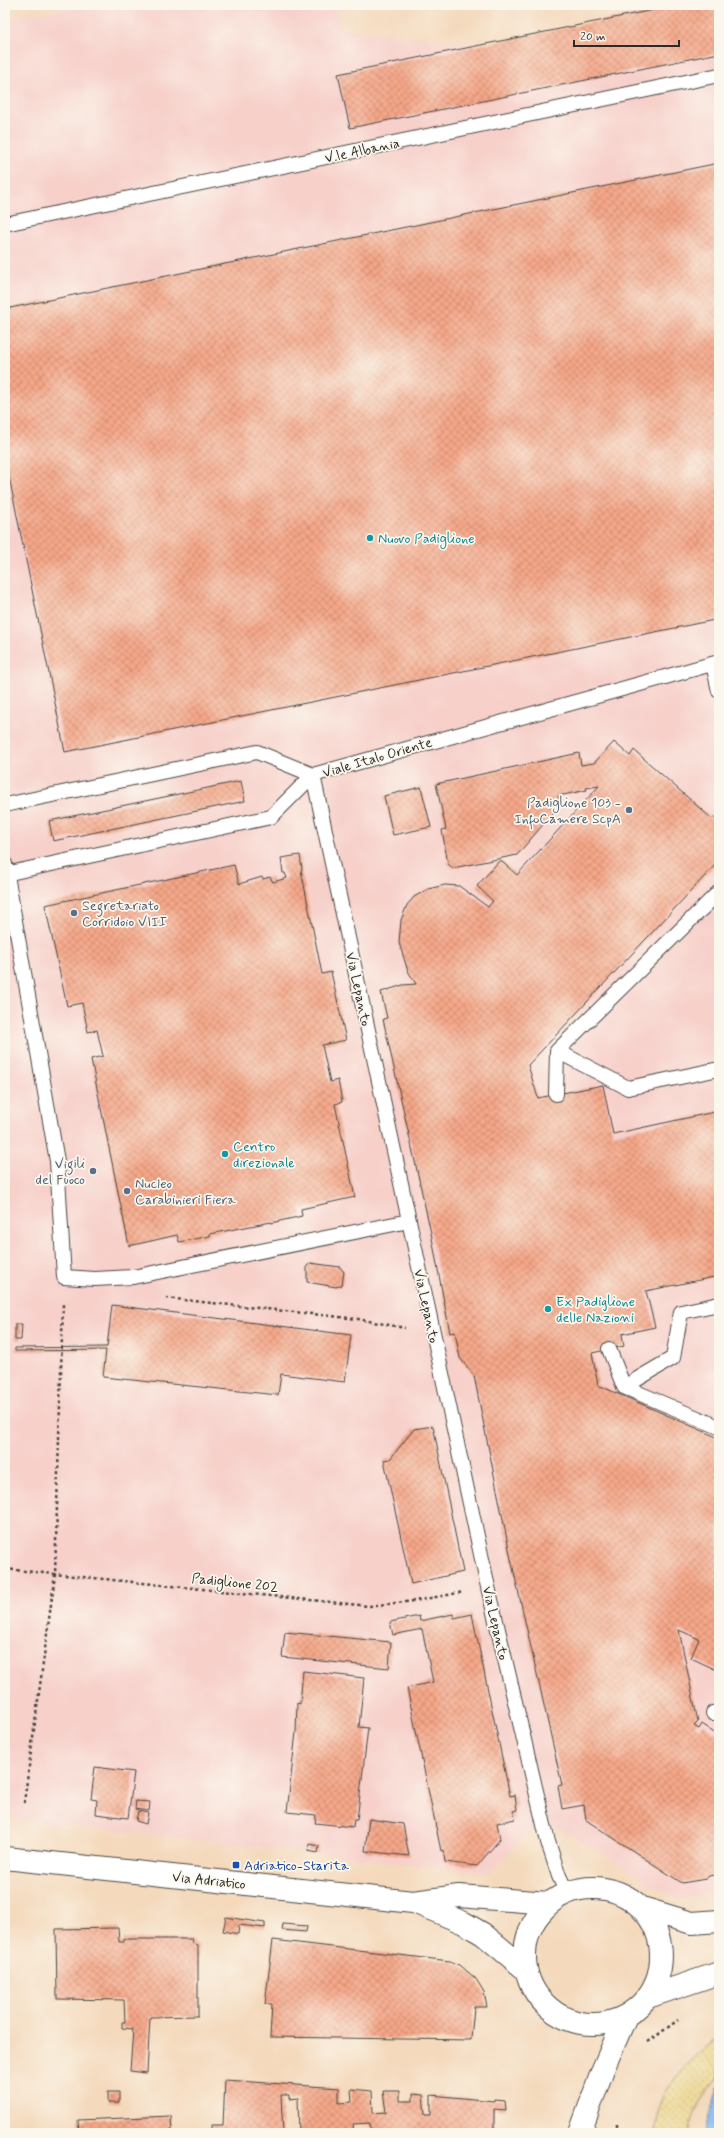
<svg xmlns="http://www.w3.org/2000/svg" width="724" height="2138" font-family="Mynerve,sans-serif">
  <defs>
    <pattern id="sand-dots" width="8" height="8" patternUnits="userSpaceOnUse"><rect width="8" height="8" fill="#eeda9e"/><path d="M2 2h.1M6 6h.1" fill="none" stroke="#cb8" stroke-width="1.8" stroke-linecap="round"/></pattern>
    <pattern id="building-cross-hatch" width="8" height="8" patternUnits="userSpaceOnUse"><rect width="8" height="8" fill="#f6a789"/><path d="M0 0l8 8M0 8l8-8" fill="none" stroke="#c78870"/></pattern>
  </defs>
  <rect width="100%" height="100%" fill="#fbf7ec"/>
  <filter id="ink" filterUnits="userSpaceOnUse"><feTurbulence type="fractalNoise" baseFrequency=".025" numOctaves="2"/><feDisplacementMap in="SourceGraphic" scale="8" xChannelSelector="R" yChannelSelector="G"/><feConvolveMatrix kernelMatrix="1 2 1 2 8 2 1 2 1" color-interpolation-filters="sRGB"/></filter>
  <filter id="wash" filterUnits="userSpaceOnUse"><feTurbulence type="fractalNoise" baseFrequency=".012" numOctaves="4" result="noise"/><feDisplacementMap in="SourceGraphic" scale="16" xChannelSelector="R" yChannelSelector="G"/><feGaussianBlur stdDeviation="0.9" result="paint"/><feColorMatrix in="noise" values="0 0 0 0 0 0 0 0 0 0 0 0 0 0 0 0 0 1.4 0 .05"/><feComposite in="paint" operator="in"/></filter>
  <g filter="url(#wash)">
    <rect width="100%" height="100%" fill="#f4d9bc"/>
    <path fill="#f7d0ca" d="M94,5H336L341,29L483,45L719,5V1891L677,1900L560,1828L526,1835L491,1873L5,1818V19Z"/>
    <path fill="url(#sand-dots)" stroke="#8c8264" d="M719,2036V2078C704,2090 693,2114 689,2133H655C658,2086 685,2064 719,2036Z"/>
    <path fill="#82baf2" stroke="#56728e" d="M718,2087H719V2133H705Z"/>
    <g id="blocks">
      <path fill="url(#building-cross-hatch)" d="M678,5H719V53L350,128L338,74Z
        M719,163V619L65,752L5,457V309Z
        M614,742L630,756L634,750L711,818L719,816V861L528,1065L538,1098L603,1085L613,1134L719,1111V1276L646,1291L655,1327L622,1334L624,1346L592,1353L598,1385L719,1438V1671L691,1658L699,1639L679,1630L698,1722L694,1726L699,1729L702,1724L719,1735V1874L709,1876L706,1879L682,1883L586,1820L584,1805L562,1809L558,1786L562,1785L511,1559L474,1376L460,1358L455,1332L450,1333L431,1233L383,1019L387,1018L381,992L403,985L416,984L408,971L399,943L401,920L407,905L414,897L428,889L445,885L459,886L488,907L493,901L477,886L500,860L517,875L599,786L586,788L587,790L558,796L560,805L517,855L453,868L448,864L442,830L446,829L436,784L579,753L581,765L594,763Z
        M241,781L245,801L53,841L49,821Z
        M421,787L431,827L393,835L384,796Z
        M300,855L302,870H301L322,974L331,972L346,1040L322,1045L330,1082L338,1080L342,1102L335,1104L355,1197L301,1209L302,1216L271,1223V1222L210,1234V1236L179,1242L177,1235L129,1246L91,1059L103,1056L97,1030L88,1032L82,1003L67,1006L45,905L234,865L239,884L262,877L263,879L270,877L273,882L287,878L285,873H283L281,858Z
        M310,1263L340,1267L344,1272L342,1285L336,1287L307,1282V1266Z
        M112,1305L351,1335L345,1382L281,1374L278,1395L103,1377L106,1350L15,1351V1348L107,1347Z
        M15,1324H22L21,1340H15Z
        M433,1426L463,1572L411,1584L384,1460L390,1459L414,1429Z
        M453,1614L454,1618L472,1614L510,1796L515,1795L517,1810L513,1811L515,1819L497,1823L500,1839L477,1866L445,1862L443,1850L441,1851L407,1688L433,1682L422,1629L393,1635L390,1622L419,1616L420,1621Z
        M285,1632L391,1642L389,1668L282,1657Z
        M303,1671L364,1678L359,1727L368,1728L357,1820H354L353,1827L315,1823L316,1815L287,1812L296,1732L297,1703L300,1704Z
        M95,1767L134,1772L128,1818L96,1814L97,1800L91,1799Z
        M136,1801L150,1802L149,1811L135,1809Z
        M138,1811L148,1813L146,1824L136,1821Z
        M369,1819L403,1824L409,1856L365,1851Z
        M309,1844L319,1846L318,1853L308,1851Z
        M226,1917L265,1923V1928L239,1925L238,1934L223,1931Z
        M283,1924L307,1926L306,1932L282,1930Z
        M118,1928L119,1942H124V1939H193L192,1943L198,1946V2016L150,2017L147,2073L130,2071L133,2029L122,2028V2022H125L124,2000L57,1999L56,1929Z
        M273,1940L450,1961L460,1965L476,1979L484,1992L487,2007H474L471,2040L270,2037L272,2004H265Z
        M225,2080L339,2088V2103L352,2102L351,2089L372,2091L373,2113L386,2112L383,2091H400V2101H413V2094L423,2095L425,2115H431V2095L494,2101V2099L505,2100L506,2110L494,2109V2133H371L370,2123L353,2124L354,2133H299L298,2098L289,2099V2095H281L283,2133H212V2125H223Z
        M108,2092H119V2103H108Z
        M171,2116L172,2133H79L78,2120Z"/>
    </g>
  </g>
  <g filter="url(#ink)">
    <use href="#blocks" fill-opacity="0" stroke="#494541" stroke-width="1"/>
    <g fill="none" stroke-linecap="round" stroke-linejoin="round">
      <defs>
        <path id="service" d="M5,224L719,75
          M713,664L719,691
          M5,805L257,752L313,775L488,1587L548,1842L559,1876L567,1893
          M5,864L57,1161L64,1277L95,1279L133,1277L409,1221
          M5,874L271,817L313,775L719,662
          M557,1051L628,1088L719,1069
          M556,1094L557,1051L719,892
          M609,1349L624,1387L719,1427
          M624,1387L673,1358L681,1312L719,1304
          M713,1713L719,1712"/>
        <path id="tertiary" d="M5,1858L413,1902L459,1896L549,1903
          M414,1902L464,1923L483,1934L525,1969"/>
        <path id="secondary" d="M525 1956a68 68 0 1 1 136 0a68 68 0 1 1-136 0Z
          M642,1908L692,1923L719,1921
          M648,1997L719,1973
          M580,2133L603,2069L626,2016"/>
      </defs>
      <use href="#service" stroke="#494541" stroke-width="16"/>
      <use href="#tertiary" stroke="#494541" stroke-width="24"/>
      <use href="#secondary" stroke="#494541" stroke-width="24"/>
      <path stroke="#494541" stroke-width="2.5" stroke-dasharray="3 3" stroke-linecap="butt" d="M166,1298L358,1319L405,1328
        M5,1569L369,1606L414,1601L464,1592
        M24,1803L55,1575L63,1302
        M648,2042L678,2020
        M617,2133V2122"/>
      <use href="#service" stroke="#fff" stroke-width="14"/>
      <use href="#tertiary" stroke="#fff" stroke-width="22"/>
      <use href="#secondary" stroke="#fff" stroke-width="22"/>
    </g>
  </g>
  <g fill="#0f9aa8" stroke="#fbf7ec" stroke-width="1.5">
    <circle cx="370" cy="538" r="4"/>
    <circle cx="225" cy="1154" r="4"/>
    <circle cx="548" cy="1309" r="4"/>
  </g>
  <g fill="#5c6f8a" stroke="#fbf7ec" stroke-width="1.5">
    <circle cx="629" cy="810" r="4"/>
    <circle cx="74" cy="913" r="4"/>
    <circle cx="93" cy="1171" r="4"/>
    <circle cx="127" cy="1191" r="4"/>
  </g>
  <rect fill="#1a4fb4" stroke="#fbf7ec" stroke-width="1.5" x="232" y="1861" width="8" height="8" rx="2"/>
  <g text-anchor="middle" stroke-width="3.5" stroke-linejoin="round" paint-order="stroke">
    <g font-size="14" fill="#2b2b2b" stroke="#fbf7ec">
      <text transform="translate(362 150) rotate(-12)" y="5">V.le Albania</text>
      <text transform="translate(377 757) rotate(-16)" y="5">Viale Italo Oriente</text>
      <text transform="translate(359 989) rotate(78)" y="5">Via Lepanto</text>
      <text transform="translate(427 1306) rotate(78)" y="5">Via Lepanto</text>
      <text transform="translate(235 1582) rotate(6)" y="5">Padiglione 202</text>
      <text transform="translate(496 1623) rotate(77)" y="5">Via Lepanto</text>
      <text transform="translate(209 1880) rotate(6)" y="5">Via Adriatico</text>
    </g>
    <g font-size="14" fill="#0d838f" stroke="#fbf7ec" text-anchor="start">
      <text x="378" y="543">Nuovo Padiglione</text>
      <text x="233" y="1151">Centro<tspan x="233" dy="16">direzionale</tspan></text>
      <text x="556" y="1306">Ex Padiglione<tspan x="556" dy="16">delle Nazioni</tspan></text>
    </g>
    <g font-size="14" fill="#4e5e75" stroke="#fbf7ec" text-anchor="end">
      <text x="621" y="807">Padiglione 103 -<tspan x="621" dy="16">InfoCamere ScpA</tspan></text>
      <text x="82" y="910" text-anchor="start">Segretariato<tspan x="82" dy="16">Corridoio VIII</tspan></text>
      <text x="85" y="1168">Vigili<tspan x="85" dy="16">del Fuoco</tspan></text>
      <text x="135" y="1188" text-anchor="start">Nucleo<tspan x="135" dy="16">Carabinieri Fiera</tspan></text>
    </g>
    <g font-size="14" fill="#164399" stroke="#fbf7ec" text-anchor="start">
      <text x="244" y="1870">Adriatico-Starita</text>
    </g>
  </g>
  <rect width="724" height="2138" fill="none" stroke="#fbf7ec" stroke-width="20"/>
  <path d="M574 40v6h105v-6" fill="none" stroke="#2b2b2b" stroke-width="2"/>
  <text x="580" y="40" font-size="12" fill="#2b2b2b" stroke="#fbf7ec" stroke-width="3" paint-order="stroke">20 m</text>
</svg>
